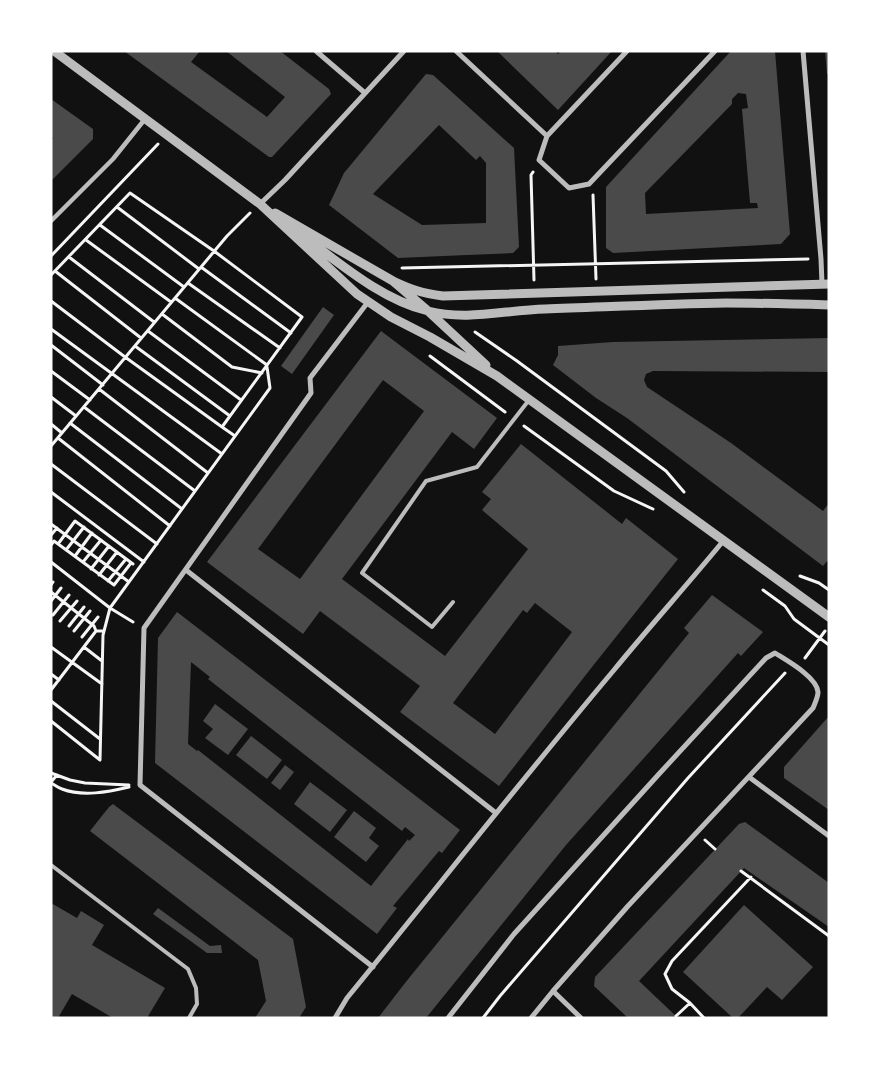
<svg xmlns="http://www.w3.org/2000/svg" width="880" height="1069" font-family="Inter,sans-serif">
  <rect width="100%" height="100%" fill="#111"/>
  <path fill="#4a4a4a" fill-rule="evenodd" d="M124,51H200L191,62L267,117L285,97L226,51H280L329,89L331,94L272,157H269Z
    M497,51H555L558,54L561,51H612L558,110Z
    M731,51H775L790,234L781,244L613,253L606,248V187ZM738,93L746,94L748,108L742,109L750,203H757L758,208L646,214L645,193L732,104V99Z
    M825,51H829V74H827Z
    M426,74L433,75L514,148L519,247L513,253L398,258L329,205L344,173ZM439,125L476,160L480,156L486,163V223L422,225L373,194Z
    M51,99L93,129V139L51,181V140L53,138L51,136Z
    M323,307L334,315L292,374L281,366Z
    M381,331L497,418L474,449L452,432L342,579L445,656L528,549L482,510L491,499L482,492L521,444L622,524L626,518L678,559L592,667L499,786L400,712L420,686L320,611L303,634L207,562ZM383,380L424,411L300,579L258,549ZM535,603L572,632L495,734L453,703L523,610L527,613Z
    M829,338V372L653,371L646,374L644,380L647,387L731,443L823,511L829,503V559L823,566L627,418L596,398L553,365L558,355V346L613,342Z
    M712,595L763,632L741,656L738,653L566,845L426,1018H378L405,983L689,633L684,628Z
    M177,612L460,830L442,853L439,851L393,906L397,908L377,934L155,763L158,638ZM191,662L210,677L208,679L402,831L405,827L415,835L409,841L408,839L371,886L198,750L197,751L188,744Z
    M215,704L248,729L228,755L205,738L213,729L203,721Z
    M829,716V810L784,778V767Z
    M251,736L282,760L267,779L236,755Z
    M285,765L294,772L280,790L271,783Z
    M310,782L347,810L330,832L294,804Z
    M113,804L293,939L306,1007L299,1018H255L266,1001L258,960L90,831L109,807Z
    M354,811L376,828L369,838L379,846L366,862L334,837Z
    M745,822L829,883V927L744,868L639,981L678,1018H628L594,986L595,977L739,824Z
    M51,903L77,918L81,911L104,925L92,945L165,988L147,1018H113L72,994L58,1018H51Z
    M744,905L813,967L782,1000L767,987L738,1018H733L683,972Z
    M158,908L210,946L221,945L222,953H207L185,937L153,914Z"/>
  <g fill="none" stroke-linecap="round" stroke-linejoin="round">
    <path stroke="#f5f5f5" stroke-width="3" d="M533,172L531,175L534,280
      M593,195L596,279
      M117,207L199,269
      M100,225L184,287
      M86,240L171,302
      M51,256L158,144
      M69,257L154,322
      M201,267L291,333
      M402,268L808,259
      M55,271L141,338
      M51,275L130,193L214,251L302,317L222,427L125,357L51,301
      M188,283L280,348
      M175,298L267,365
      M162,314L232,367L262,373
      M51,329L222,454
      M148,331L241,400
      M475,332L517,361L666,471L684,492
      M51,345L103,385
      M135,346L230,416
      M430,356L505,412
      M51,371L90,400
      M99,389L208,473
      M51,397L76,416
      M84,407L195,491
      M70,423L182,509
      M51,424L62,433
      M524,426L614,491L653,509
      M222,427L235,436
      M58,438L170,526
      M51,446L227,236L250,213
      M51,464L157,544
      M51,492L144,562
      M51,524L129,582
      M51,535L57,528
      M58,544L75,521L133,564
      M51,545L54,541L114,585L131,563
      M66,550L84,527
      M75,556L92,533
      M51,562L110,608L133,622
      M83,562L101,540
      M91,569L109,546
      M99,575L117,552
      M800,576L819,583L829,590
      M108,581L126,559
      M51,585L53,582
      M763,590L785,606L794,619L829,645
      M51,592L94,626L96,631
      M51,601L61,588
      M53,615L69,595
      M60,621L77,601
      M69,626L84,607
      M74,631L90,611
      M82,637L98,617
      M51,647L102,684
      M84,647L102,661
      M805,658L825,631
      M51,674L59,680
      M51,690L96,631H104
      M51,701L100,739
      M51,721L100,760L103,635L110,608L270,388L267,367
      M51,773L70,780L85,783L129,785
      M51,782L57,775
      M51,783C55,785 58,788 62,789C83,797 108,792 129,787
      M705,840L715,849
      M741,871L829,936
      M676,1016L690,1003
      M483,1018L500,996L688,778L785,673
      M704,1018L690,1003L672,989L665,974L672,961L751,877"/>
    <path stroke="#bcbcbc" stroke-width="4" d="M453,602L432,627L362,573L426,481L477,467L529,400
      M51,865L188,969L196,988L197,1004L189,1018"/>
    <path stroke="#bcbcbc" stroke-width="4.5" d="M51,221L113,159L145,119"/>
    <path stroke="#bcbcbc" stroke-width="5" d="M316,51L365,93
      M456,51L547,136
      M627,51L547,136L539,160L569,188L589,184L715,51
      M803,51L821,259L822,284
      M260,204L285,180L404,51
      M368,302L310,378L311,393L144,628L140,785L373,967
      M186,570L496,813
      M749,777L829,836
      M553,991L581,1018
      M335,1018L347,998C436,889 523,778 614,670C650,626 688,584 724,540
      M448,1018L514,934L659,774L766,658L775,653C786,660 817,677 818,692C818,697 815,703 813,708L628,906L553,991L531,1018"/>
    <path stroke="#bcbcbc" stroke-width="9" d="M54,51L260,204L357,294L391,317L430,337L497,376L829,617
      M275,213L393,281L428,311L486,365
      M296,231C336,260 379,299 428,311C467,321 505,310 545,309C605,307 666,304 726,303C760,303 795,304 829,305
      M393,281C412,290 422,293 443,296L829,284"/>
  </g>
  <rect width="880" height="1069" fill="none" stroke="#ffffff" stroke-width="105"/>
</svg>
